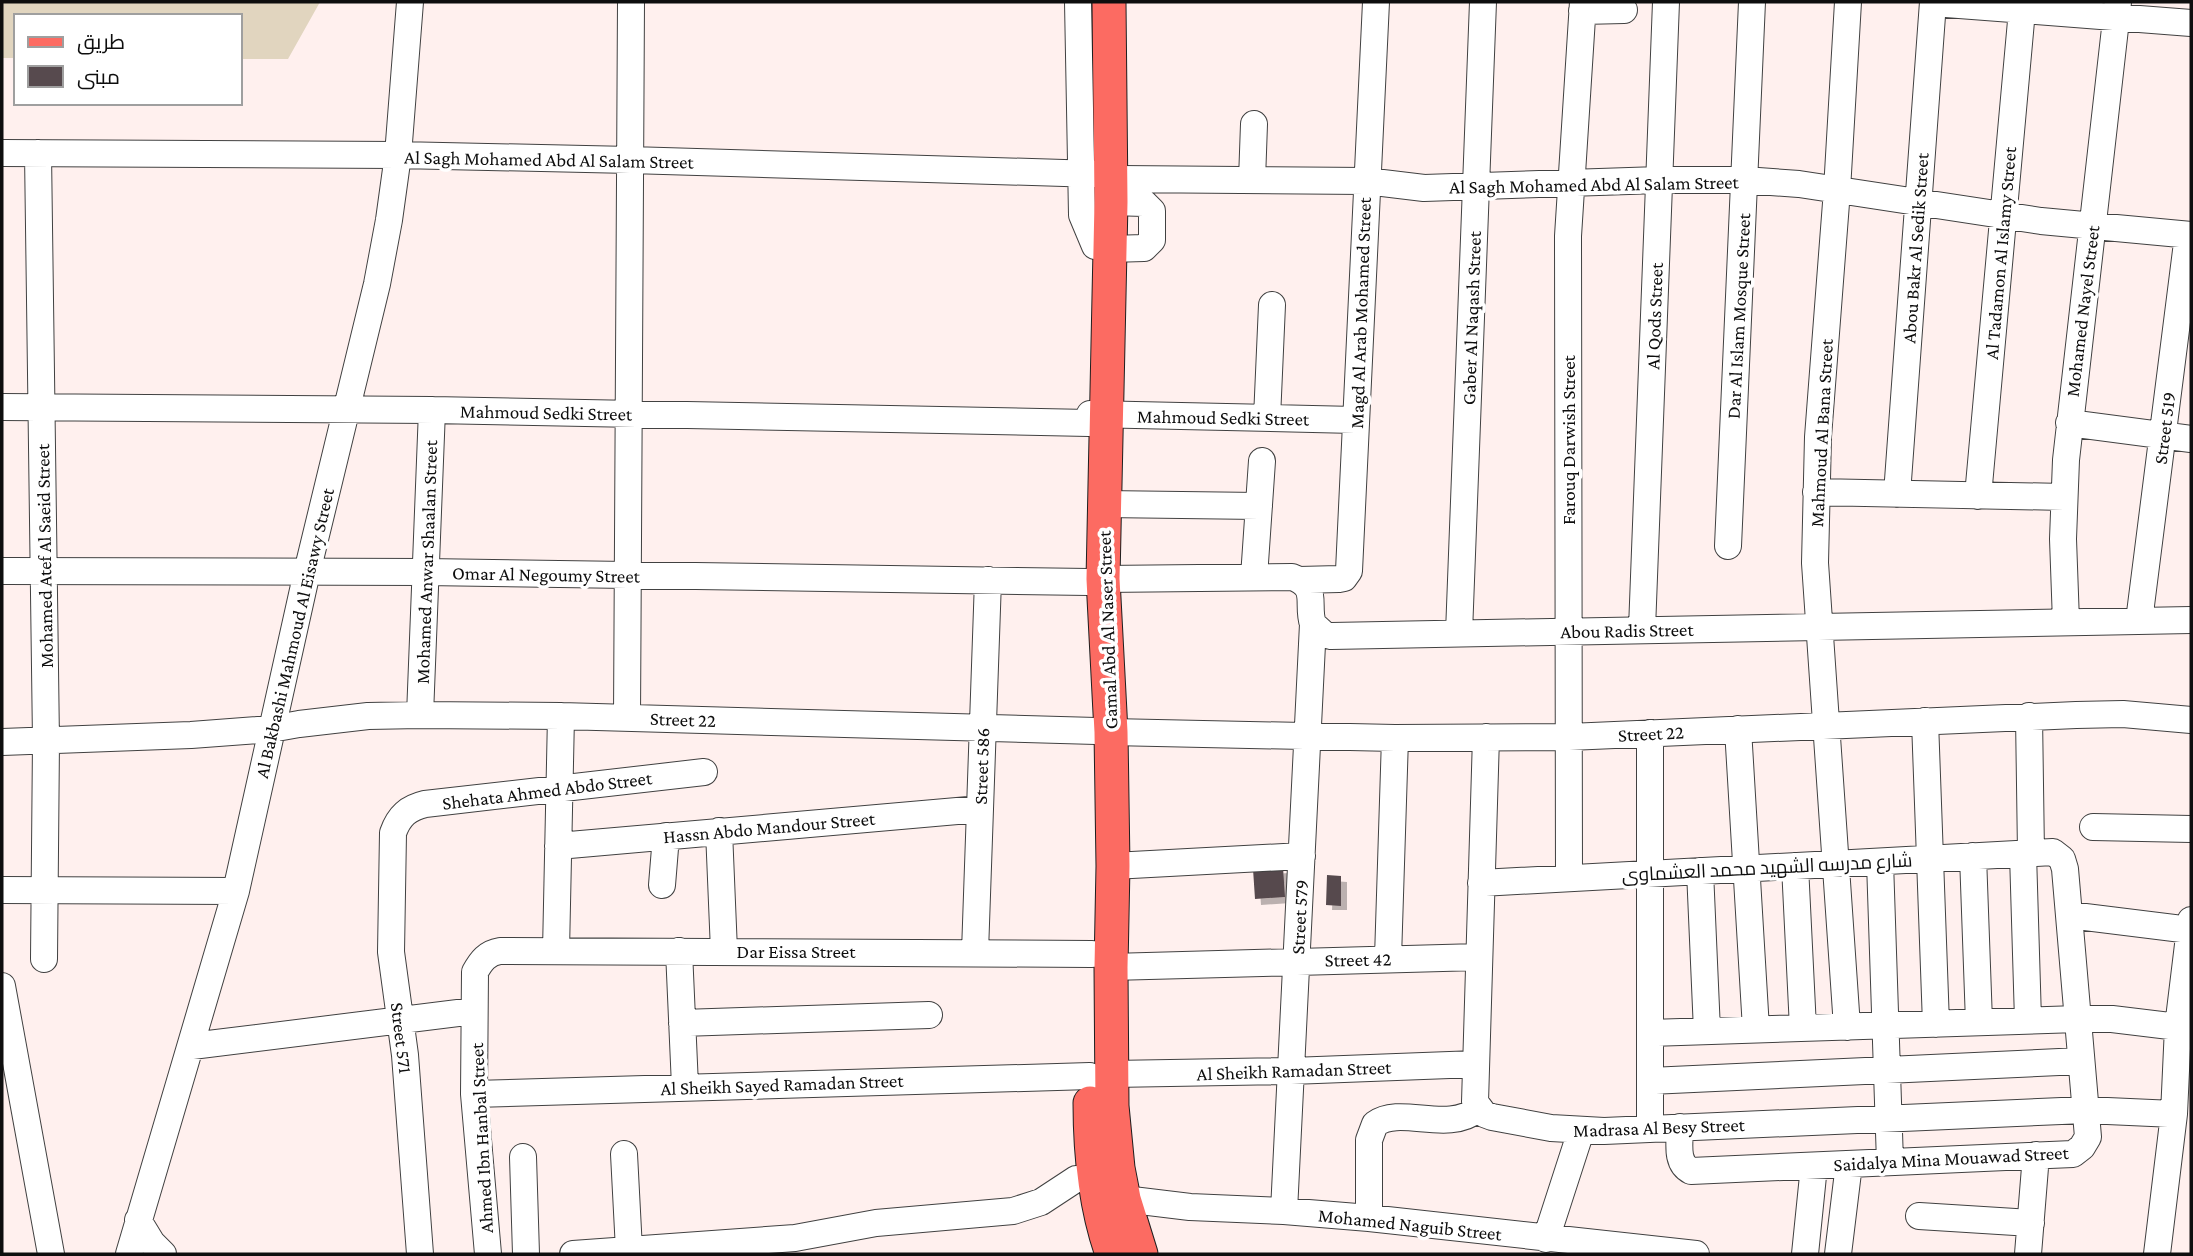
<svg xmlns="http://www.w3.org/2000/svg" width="2193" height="1256" font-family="'Crimson Pro',Cairo,serif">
  <defs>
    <filter id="shadow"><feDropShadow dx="6" dy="6" stdDeviation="0" flood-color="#0004"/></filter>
  </defs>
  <rect width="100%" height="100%" fill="#fff0ee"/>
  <path fill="#e1d5bf" d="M2,2H320L288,59H240V16H16V58H2Z"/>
  <path fill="#574a4e" filter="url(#shadow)" d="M1283,867L1285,897L1255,899L1253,869Z
    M1327,875L1341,876V906L1326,905Z"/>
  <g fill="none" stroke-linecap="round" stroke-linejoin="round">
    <defs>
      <path id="minor" d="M1078,2L1082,215L1095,246
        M1933,3L2191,23
        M1582,11L1624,10
        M2,153L398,155L630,160L1096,174
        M38,153L46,741L44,959
        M1120,179L1366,181L1424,188L1659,180H1744L1799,184L2041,221L2191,235
        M1252,180L1254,124
        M1110,249L1144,248L1152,240V211L1144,203L1111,202L1119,185
        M2,407L432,410L1089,423
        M1090,414L1355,420
        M1267,418L1272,305
        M2069,423L2191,439
        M1816,492L2064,497
        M1897,494L1933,2
        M1978,496L2022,10
        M1104,504L1259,506
        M1728,546L1752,2
        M2,571L425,572L1089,582
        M1254,577L1262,461
        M1103,579L1292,577C1320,587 1306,604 1313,624L1324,634L1331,636L2191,620
        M1299,580L1339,579L1344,578L1349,571L1376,2
        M2139,621L2188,235
        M2066,622L2063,539L2066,460L2118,2
        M1642,629L1666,2
        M1459,633L1483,2
        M420,715L432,410
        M2029,716L2031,853
        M627,717L631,2
        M1925,721L1936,1024
        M1738,729L1756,1029
        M1111,732L1395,738L1569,737L2076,715L2123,714L2191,720
        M1486,737L1475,1102L1484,1114L1492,1117L1551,1128L1604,1131L2085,1110L2174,1114
        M2,742L191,735L271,729L299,724L368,716L420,715L561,716L1096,731
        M2093,827L2191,829
        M719,831L724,951
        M558,846L980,809
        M2023,854L2028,1020
        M1973,856L1979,1022
        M1880,862L1890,1162
        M1113,866L1302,856
        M1795,866L1803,1028
        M1700,871L1707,1031
        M1569,878L1568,236L1583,2
        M1481,883L2053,852L2062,859L2065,869L2088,1137L2082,1147L2073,1154L1691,1171C1675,1163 1680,1142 1680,1127
        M662,885L666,836
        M2,890L236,891
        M2069,915L2190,930
        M556,951L561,716
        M679,951L685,1086
        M975,952L988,580
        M1388,958L1395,738
        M1111,967L1479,957
        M2,986L51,1254
        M682,1023L929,1015
        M1847,1027L1815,563L1818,437L1837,190L1848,2
        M1650,1033L2078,1019H2112L2178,1027
        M192,1046L474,1011
        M1112,1074L1291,1071L1476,1064
        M1650,1081L2081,1061
        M474,1094L1090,1076
        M1650,1129V733
        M624,1154L629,1250
        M523,1157L526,1254
        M1124,1199L1190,1207L1284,1211L1369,1218L1696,1254
        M1284,1211L1313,624
        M1919,1216L2031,1223
        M1369,1218V1140L1375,1124C1401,1105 1447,1134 1478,1109
        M138,1220L152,1243L163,1254
        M1546,1239L1581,1131
        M129,1254L236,891L307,572L377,284L389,220L398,155L410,2
        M420,1254L405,1055L391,952L393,833C399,816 408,808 425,804L704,772
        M488,1254L474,1094L475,972C481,961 487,953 500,951L1092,954
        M573,1254L795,1238L876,1223L1013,1211L1041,1202L1076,1179H1095
        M1805,1254L1814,1166
        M1838,1254L1849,1164
        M2028,1254L2036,1155
        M2157,1254L2174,1114L2178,1027L2191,920"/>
      <path id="major" d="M1109,2L1111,202L1103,579L1111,732L1113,866L1111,967L1112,1106L1118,1168L1124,1199L1141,1254
        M1090,1103C1090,1154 1095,1206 1112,1254"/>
    </defs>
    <use href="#minor" stroke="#414141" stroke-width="28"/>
    <use href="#major" stroke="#1f1f1f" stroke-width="35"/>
    <use href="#minor" stroke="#fff" stroke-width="26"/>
    <use href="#major" stroke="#fc6b62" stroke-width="33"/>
  </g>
  <g text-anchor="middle" stroke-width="7" stroke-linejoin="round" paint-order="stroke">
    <g font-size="19" fill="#0e0e0e" stroke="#fff">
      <text transform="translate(549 159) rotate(1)" y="7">Al Sagh Mohamed Abd Al Salam Street</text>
      <text transform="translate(1594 184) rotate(-1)" y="7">Al Sagh Mohamed Abd Al Salam Street</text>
      <text transform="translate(1915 248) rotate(-86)" y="7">Abou Bakr Al Sedik Street</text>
      <text transform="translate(2000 253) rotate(-85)" y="7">Al Tadamon Al Islamy Street</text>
      <text transform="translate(2082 311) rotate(-83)" y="7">Mohamed Nayel Street</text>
      <text transform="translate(1360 313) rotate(-88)" y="7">Magd Al Arab Mohamed Street</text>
      <text transform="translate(1654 316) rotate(-88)" y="7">Al Qods Street</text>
      <text transform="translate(1738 316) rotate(-87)" y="7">Dar Al Islam Mosque Street</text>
      <text transform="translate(1471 318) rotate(-88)" y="7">Gaber Al Naqash Street</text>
      <text transform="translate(546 412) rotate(1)" y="7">Mahmoud Sedki Street</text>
      <text transform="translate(1223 417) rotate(1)" y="7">Mahmoud Sedki Street</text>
      <text transform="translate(2164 428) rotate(-83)" y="7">Street 519</text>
      <text transform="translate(1821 433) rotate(-87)" y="7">Mahmoud Al Bana Street</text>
      <text transform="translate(1568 440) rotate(-90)" y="7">Farouq Darwish Street</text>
      <text transform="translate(44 556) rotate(-91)" y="7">Mohamed Atef Al Saeid Street</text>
      <text transform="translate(426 562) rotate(-88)" y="7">Mohamed Anwar Shaalan Street</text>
      <text transform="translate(546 574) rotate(1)" y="7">Omar Al Negoumy Street</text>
      <text transform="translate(1107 630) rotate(-92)" y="7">Gamal Abd Al Naser Street</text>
      <text transform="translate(1627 630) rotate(-1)" y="7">Abou Radis Street</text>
      <text transform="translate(294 633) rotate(-77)" y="7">Al Bakbashi Mahmoud Al Eisawy Street</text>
      <text transform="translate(683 719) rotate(2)" y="7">Street 22</text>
      <text transform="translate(1651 733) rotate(-3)" y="7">Street 22</text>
      <text transform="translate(981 766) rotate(-88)" y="7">Street 586</text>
      <text transform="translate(547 790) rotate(-7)" y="7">Shehata Ahmed Abdo Street</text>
      <text transform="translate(769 827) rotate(-5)" y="7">Hassn Abdo Mandour Street</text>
      <text transform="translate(1767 867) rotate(-3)" y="7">شارع مدرسه الشهيد محمد العشماوى</text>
      <text transform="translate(1299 917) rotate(-87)" y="7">Street 579</text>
      <text x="796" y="958">Dar Eissa Street</text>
      <text transform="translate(1358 959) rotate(-1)" y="7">Street 42</text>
      <text transform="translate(402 1038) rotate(83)" y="7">Street 571</text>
      <text transform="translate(1294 1070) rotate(-2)" y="7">Al Sheikh Ramadan Street</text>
      <text transform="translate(782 1084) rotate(-2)" y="7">Al Sheikh Sayed Ramadan Street</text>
      <text transform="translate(1659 1127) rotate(-2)" y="7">Madrasa Al Besy Street</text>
      <text transform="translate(481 1138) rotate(-93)" y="7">Ahmed Ibn Hanbal Street</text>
      <text transform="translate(1951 1158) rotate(-3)" y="7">Saidalya Mina Mouawad Street</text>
      <text transform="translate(1410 1224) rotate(6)" y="7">Mohamed Naguib Street</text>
    </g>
  </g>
  <rect width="2193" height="1256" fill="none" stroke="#0e0e0e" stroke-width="7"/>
  <rect x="14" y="14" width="228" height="91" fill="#ffffff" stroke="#9f9f9f" stroke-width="2"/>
  <rect x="28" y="37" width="35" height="10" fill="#fc6b62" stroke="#9f9f9f" stroke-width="2"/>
  <text x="77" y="49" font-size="21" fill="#0e0e0e">طريق</text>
  <rect x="28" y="66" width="35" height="21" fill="#574a4e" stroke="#9f9f9f" stroke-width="2"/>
  <text x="77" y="84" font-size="21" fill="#0e0e0e">مبنى</text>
</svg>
